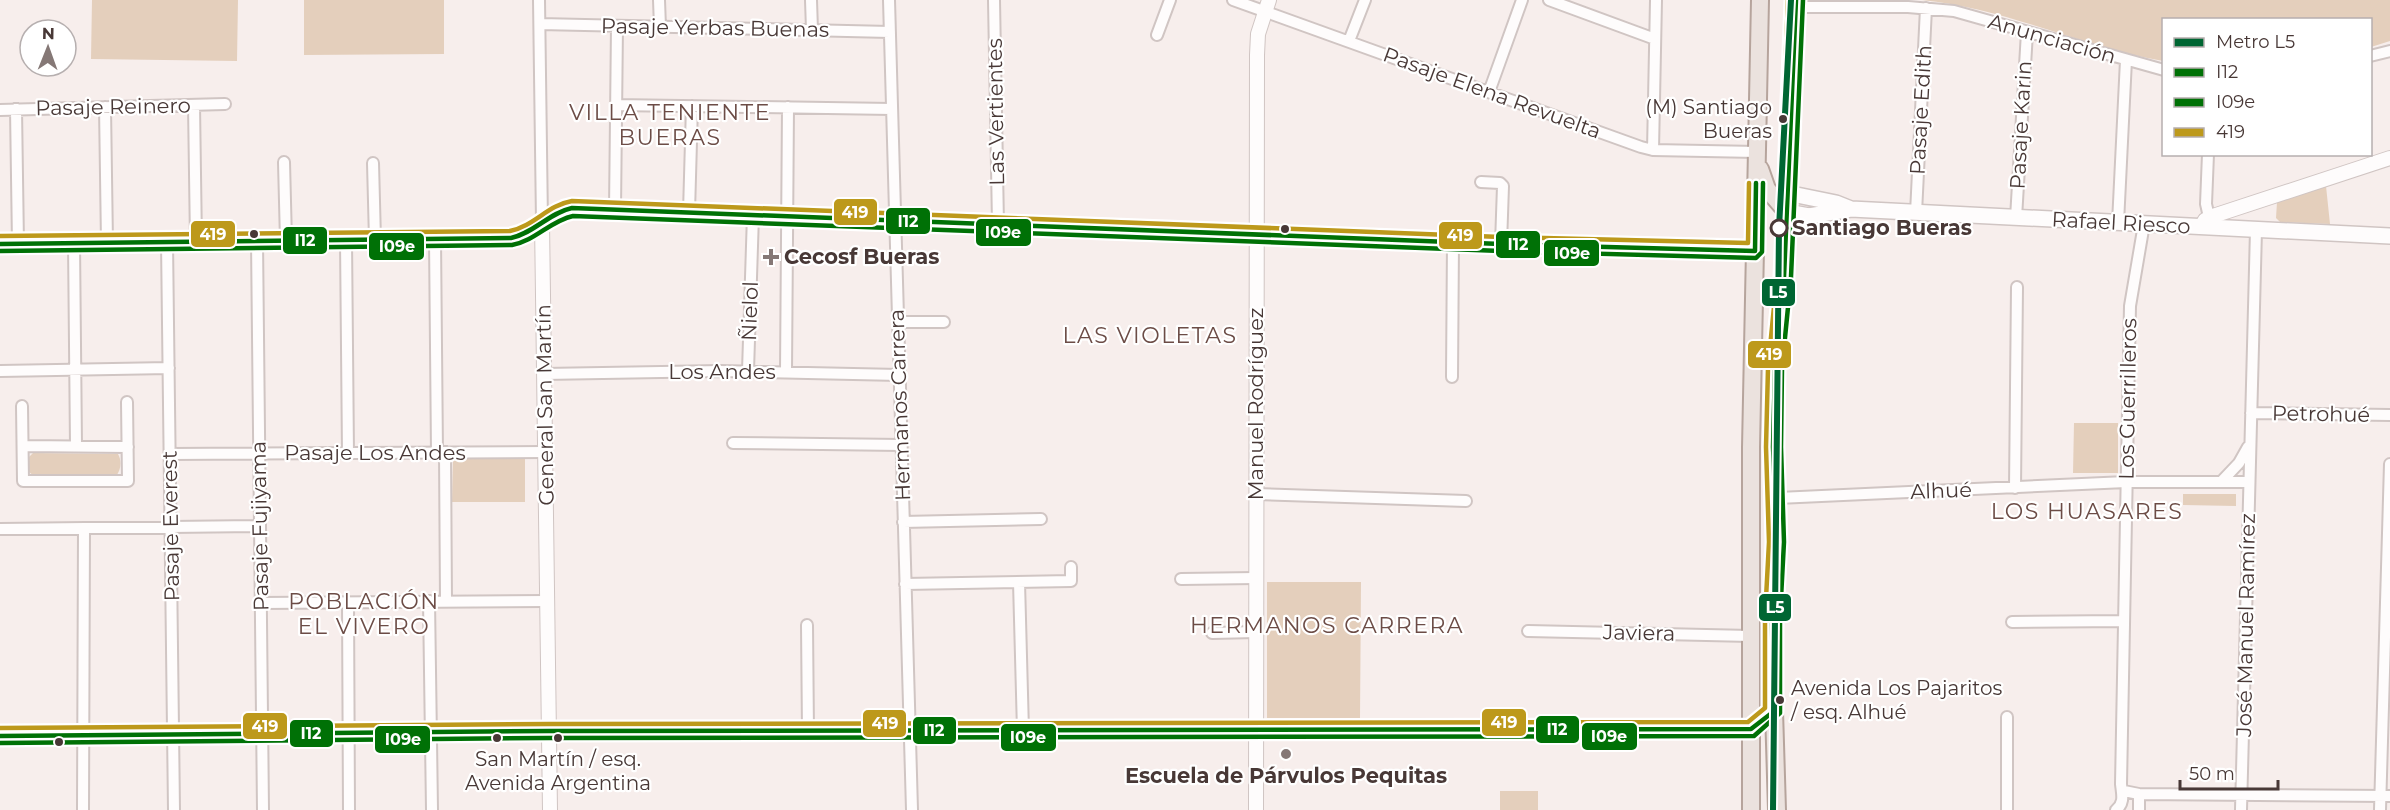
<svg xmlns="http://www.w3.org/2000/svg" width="2390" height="810" font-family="Montserrat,sans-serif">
  <rect width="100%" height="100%" fill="#f7eeec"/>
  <path fill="#e4cfbc" d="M92,0H238L237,61L91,59Z
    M304,0H444V54L304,55Z
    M1922,0H2390V41L2371,47L2370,20H2164L2163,61C2082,47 2005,8 1922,0Z
    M2326,186L2330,224L2280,222L2276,218L2277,202Z
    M2074,423H2118V473H2073Z
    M33,453L118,454C122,461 121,470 116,476H34L29,472V457Z
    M453,458H525V502H452Z
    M2183,494H2236V506L2183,505Z
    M1267,582H1361L1360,718H1267Z
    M1500,791H1538V810H1500Z"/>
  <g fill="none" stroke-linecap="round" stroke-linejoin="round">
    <defs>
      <path id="minor" d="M539,0L542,222
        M659,0L660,27
        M811,0L812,30
        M889,0L912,810
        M994,0L998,224
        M1233,0L1641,147L1653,150L1757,152
        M1549,0L1655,39
        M1796,7H1908L1954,11L2164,70
        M540,24L890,32
        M1157,35L1170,0
        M1349,41L1365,0
        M2370,56L2390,51
        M1489,92L1522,0
        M194,105L196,242
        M616,105L892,109
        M105,107L107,243
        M16,109L18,244
        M0,110L225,104
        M1653,150L1656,0
        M2208,154L2206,204L2209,217
        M284,162L286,241
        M373,163L375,240
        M1481,182L1500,183L1503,186L1501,244
        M615,209L617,26
        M689,212L692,106
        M1916,213L1926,8
        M2016,218L2027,32
        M2118,223L2126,60
        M435,239L437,453
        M346,240L348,453
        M257,241L263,810
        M167,242L174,810
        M74,243L76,446
        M898,322H944
        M0,371L169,368
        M748,371L753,215
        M786,372L788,107
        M544,374L720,371L899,375
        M1452,377L1453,242
        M22,406L23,481H128L127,402
        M2251,413L2390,415
        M733,443L901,445
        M23,446L128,447
        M445,452L446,601
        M170,454L545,452
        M2221,482L2239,463L2248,447
        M2015,488L2017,287
        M1256,494L1466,501
        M1777,498L2126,482H2249
        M903,522L1041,519
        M0,529L260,526
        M1181,579L1256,578
        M1019,582L1023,731
        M905,584L1071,581V567
        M429,601L432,810
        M348,602L349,810
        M261,603L547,601
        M2012,622L2123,621
        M807,625L808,732
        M1528,631L1751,636
        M1212,633L1256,632
        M2124,791L2139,794L2390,796
        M83,810L84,528
        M2007,810V717
        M2116,810C2125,803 2122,794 2121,784L2130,306L2144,224
        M2139,810V794
        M2241,810L2256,230
        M2380,810L2390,464"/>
      <path id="tertiary" d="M542,222L550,810
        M2201,227L2205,220L2213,216L2390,158
        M1256,810L1257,55L1258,34L1269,0"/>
      <path id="secondary" d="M1787,193L1836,203L1851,209
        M1787,212L1809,216L1851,209L2390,236
        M0,244L511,238C536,236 547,211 572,208L1501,244L1755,251
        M0,736L549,731L1751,729"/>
      <path id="primary" d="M1760,169L1767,189L1787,212
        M1751,810V448L1760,0
        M1777,810L1772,644L1777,542L1773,447L1775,368L1784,277L1796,0"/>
    </defs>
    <use href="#minor" stroke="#d0c5c3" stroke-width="14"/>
    <use href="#tertiary" stroke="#d0c5c3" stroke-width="16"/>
    <use href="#secondary" stroke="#d0c5c3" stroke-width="18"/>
    <use href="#primary" stroke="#b6a49c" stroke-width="20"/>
    <use href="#minor" stroke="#fefcfc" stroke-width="10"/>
    <use href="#tertiary" stroke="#fefcfc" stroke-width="14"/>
    <use href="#secondary" stroke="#fefcfc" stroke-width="15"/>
    <use href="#primary" stroke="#ebe2de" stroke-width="16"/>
    <defs>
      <path id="bus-1" d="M0,244L511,238C534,233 549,213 572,208L1501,244L1755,251L1756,183
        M0,736L549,731L1751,729L1773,712L1772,617L1777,542L1773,447L1775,368L1784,277L1796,0"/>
      <path id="bus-2" d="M0,251L512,245C535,241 550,221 573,216L1501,251L1756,258L1762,252L1763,183
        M0,743L549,738L1754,736L1780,713V617L1784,542L1781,447L1782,368L1791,277L1803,0"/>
      <path id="bus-3" d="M0,236L510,231C534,226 548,205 572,201L1501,237L1748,243L1749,183
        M0,728L549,724L1748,722L1765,708V617L1769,542L1766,447L1768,368L1777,276L1788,0"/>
    </defs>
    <use href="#bus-1" stroke="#fff" stroke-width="9"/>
    <use href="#bus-2" stroke="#fff" stroke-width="9"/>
    <use href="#bus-3" stroke="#fff" stroke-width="9"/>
    <use href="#bus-1" stroke="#007106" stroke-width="4.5"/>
    <use href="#bus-2" stroke="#007106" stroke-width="4.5"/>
    <use href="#bus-3" stroke="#bd991b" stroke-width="4.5"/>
    <defs>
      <path id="metro-1" d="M1773,810L1779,228L1791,0"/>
    </defs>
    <use href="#metro-1" stroke="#fff" stroke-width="10"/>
    <use href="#metro-1" stroke="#063" stroke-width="6"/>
  </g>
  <g fill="#483836" stroke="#fff" stroke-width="2">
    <circle cx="1783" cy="119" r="5"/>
    <circle cx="1285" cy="229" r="5"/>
    <circle cx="254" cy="234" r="5"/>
    <circle cx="1780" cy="700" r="5"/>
    <circle cx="497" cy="738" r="5"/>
    <circle cx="558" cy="738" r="5"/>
    <circle cx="59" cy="742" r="5"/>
  </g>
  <circle fill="#fff" stroke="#483836" stroke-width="3" cx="1779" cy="228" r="8"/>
  <g fill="#857876" stroke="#fff" stroke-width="2">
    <path d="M768 248h6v6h6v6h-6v6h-6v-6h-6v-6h6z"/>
    <circle cx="1286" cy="754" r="6"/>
  </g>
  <g text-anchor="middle" stroke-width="4.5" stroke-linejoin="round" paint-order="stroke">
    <g font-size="20" fill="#483836" stroke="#fff" text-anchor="end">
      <text x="1772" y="114">(M) Santiago<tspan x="1772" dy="24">Bueras</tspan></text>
      <text x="1791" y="695" text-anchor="start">Avenida Los Pajaritos<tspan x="1791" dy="24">/ esq. Alhué</tspan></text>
      <text x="558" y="766" text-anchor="middle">San Martín / esq.<tspan x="558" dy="24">Avenida Argentina</tspan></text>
    </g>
    <g font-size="21" fill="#483836" stroke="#fff">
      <text transform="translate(715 28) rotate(1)" y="7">Pasaje Yerbas Buenas</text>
      <text transform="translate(2052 39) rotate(16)" y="7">Anunciación</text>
      <text transform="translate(1492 93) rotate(20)" y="7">Pasaje Elena Revuelta</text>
      <text transform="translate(113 107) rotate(-1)" y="7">Pasaje Reinero</text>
      <text transform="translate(1921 110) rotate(-87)" y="7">Pasaje Edith</text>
      <text transform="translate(996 112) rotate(-91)" y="7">Las Vertientes</text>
      <text transform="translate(2021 125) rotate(-87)" y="7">Pasaje Karin</text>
      <text transform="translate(2121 223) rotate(3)" y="7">Rafael Riesco</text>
      <text transform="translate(750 311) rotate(-88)" y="7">Ñielol</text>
      <text x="722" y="379">Los Andes</text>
      <text transform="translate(2128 399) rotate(-89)" y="7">Los Guerrilleros</text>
      <text transform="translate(1256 404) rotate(-90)" y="7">Manuel Rodríguez</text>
      <text transform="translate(545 405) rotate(-91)" y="7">General San Martín</text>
      <text transform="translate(900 405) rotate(-92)" y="7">Hermanos Carrera</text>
      <text transform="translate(2321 414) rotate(1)" y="7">Petrohué</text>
      <text x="375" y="460">Pasaje Los Andes</text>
      <text transform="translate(1941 491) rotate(-2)" y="7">Alhué</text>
      <text transform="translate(171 526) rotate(-91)" y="7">Pasaje Everest</text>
      <text transform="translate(260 526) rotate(-91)" y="7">Pasaje Fujiyama</text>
      <text transform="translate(2246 625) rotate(-89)" y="7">José Manuel Ramírez</text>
      <text transform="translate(1639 633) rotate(1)" y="7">Javiera</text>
    </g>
    <g font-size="21" font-weight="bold" fill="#483836" stroke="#fff" text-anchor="start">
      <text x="1792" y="235">Santiago Bueras</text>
    </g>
    <g font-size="21" font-weight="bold" fill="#483836" stroke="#fff" text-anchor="start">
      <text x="784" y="264">Cecosf Bueras</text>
      <text x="1286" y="783" text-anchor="middle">Escuela de Párvulos Pequitas</text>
    </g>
    <g font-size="22" letter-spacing="1.5" fill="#6c4c46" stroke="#fff">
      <text x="670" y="120">VILLA TENIENTE<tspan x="670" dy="25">BUERAS</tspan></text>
      <text x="1150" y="343">LAS VIOLETAS</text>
      <text x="2087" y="519">LOS HUASARES</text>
      <text x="364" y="609">POBLACIÓN<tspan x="364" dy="25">EL VIVERO</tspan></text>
      <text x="1327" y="633">HERMANOS CARRERA</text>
    </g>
  </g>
  <g stroke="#fff" stroke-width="2">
    <rect x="833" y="198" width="45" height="28" rx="6" fill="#bd991b"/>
    <rect x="885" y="207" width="46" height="28" rx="6" fill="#007106"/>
    <rect x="975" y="218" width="57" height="29" rx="6" fill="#007106"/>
    <rect x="190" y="220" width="46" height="28" rx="6" fill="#bd991b"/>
    <rect x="1438" y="221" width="45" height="29" rx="6" fill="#bd991b"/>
    <rect x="282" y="226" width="46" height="29" rx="6" fill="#007106"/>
    <rect x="1495" y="230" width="46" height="29" rx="6" fill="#007106"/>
    <rect x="368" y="232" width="57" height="29" rx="6" fill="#007106"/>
    <rect x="1543" y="239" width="57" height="28" rx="6" fill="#007106"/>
    <rect x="1761" y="278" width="35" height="29" rx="6" fill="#063"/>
    <rect x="1747" y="340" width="45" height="29" rx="6" fill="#bd991b"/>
    <rect x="1758" y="593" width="34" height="29" rx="6" fill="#063"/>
    <rect x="1481" y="708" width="46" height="29" rx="6" fill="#bd991b"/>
    <rect x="862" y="709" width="45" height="29" rx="6" fill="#bd991b"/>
    <rect x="242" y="712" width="46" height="28" rx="6" fill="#bd991b"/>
    <rect x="1535" y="715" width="45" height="29" rx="6" fill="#007106"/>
    <rect x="912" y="716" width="45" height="29" rx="6" fill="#007106"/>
    <rect x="289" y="719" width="45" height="29" rx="6" fill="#007106"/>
    <rect x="1581" y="722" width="57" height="29" rx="6" fill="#007106"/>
    <rect x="1000" y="723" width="57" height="29" rx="6" fill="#007106"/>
    <rect x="374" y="725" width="57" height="29" rx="6" fill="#007106"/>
  </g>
  <g font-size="16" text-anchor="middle" font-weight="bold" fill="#fff">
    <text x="855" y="218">419</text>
    <text x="908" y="227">I12</text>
    <text x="1003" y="238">I09e</text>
    <text x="213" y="240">419</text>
    <text x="1460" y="241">419</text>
    <text x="305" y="246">I12</text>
    <text x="1518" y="250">I12</text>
    <text x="397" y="252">I09e</text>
    <text x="1572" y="259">I09e</text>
    <text x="1778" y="298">L5</text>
    <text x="1769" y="360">419</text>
    <text x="1775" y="613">L5</text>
    <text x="1504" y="728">419</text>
    <text x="885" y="729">419</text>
    <text x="265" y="732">419</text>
    <text x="1557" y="735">I12</text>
    <text x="934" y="736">I12</text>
    <text x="311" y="739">I12</text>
    <text x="1609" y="742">I09e</text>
    <text x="1028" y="743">I09e</text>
    <text x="403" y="745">I09e</text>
  </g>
  <rect x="2162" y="18" width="210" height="138" fill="#ffffff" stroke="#b6afaf" stroke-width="1.5"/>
  <rect x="2174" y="38" width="30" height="9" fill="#006633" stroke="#b6afaf" stroke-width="1.5"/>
  <text x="2216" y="48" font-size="18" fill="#483836">Metro L5</text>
  <rect x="2174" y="68" width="30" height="9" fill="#007106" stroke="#b6afaf" stroke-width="1.5"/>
  <text x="2216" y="78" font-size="18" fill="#483836">I12</text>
  <rect x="2174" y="98" width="30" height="9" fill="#007106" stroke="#b6afaf" stroke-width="1.5"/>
  <text x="2216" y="108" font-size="18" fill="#483836">I09e</text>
  <rect x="2174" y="128" width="30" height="9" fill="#bd991b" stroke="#b6afaf" stroke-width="1.5"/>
  <text x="2216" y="138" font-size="18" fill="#483836">419</text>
  <g transform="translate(48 48) rotate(1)"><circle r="28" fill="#ffffff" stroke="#b6afaf" stroke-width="1.5"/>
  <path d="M0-4.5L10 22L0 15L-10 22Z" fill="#857876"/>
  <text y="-9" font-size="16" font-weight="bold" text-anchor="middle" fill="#483836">N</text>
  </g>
  <path d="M2180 780v9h98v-9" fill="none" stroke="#483836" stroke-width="3"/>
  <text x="2189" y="780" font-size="18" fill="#483836" stroke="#ffffff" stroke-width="4.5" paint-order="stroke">50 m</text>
</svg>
